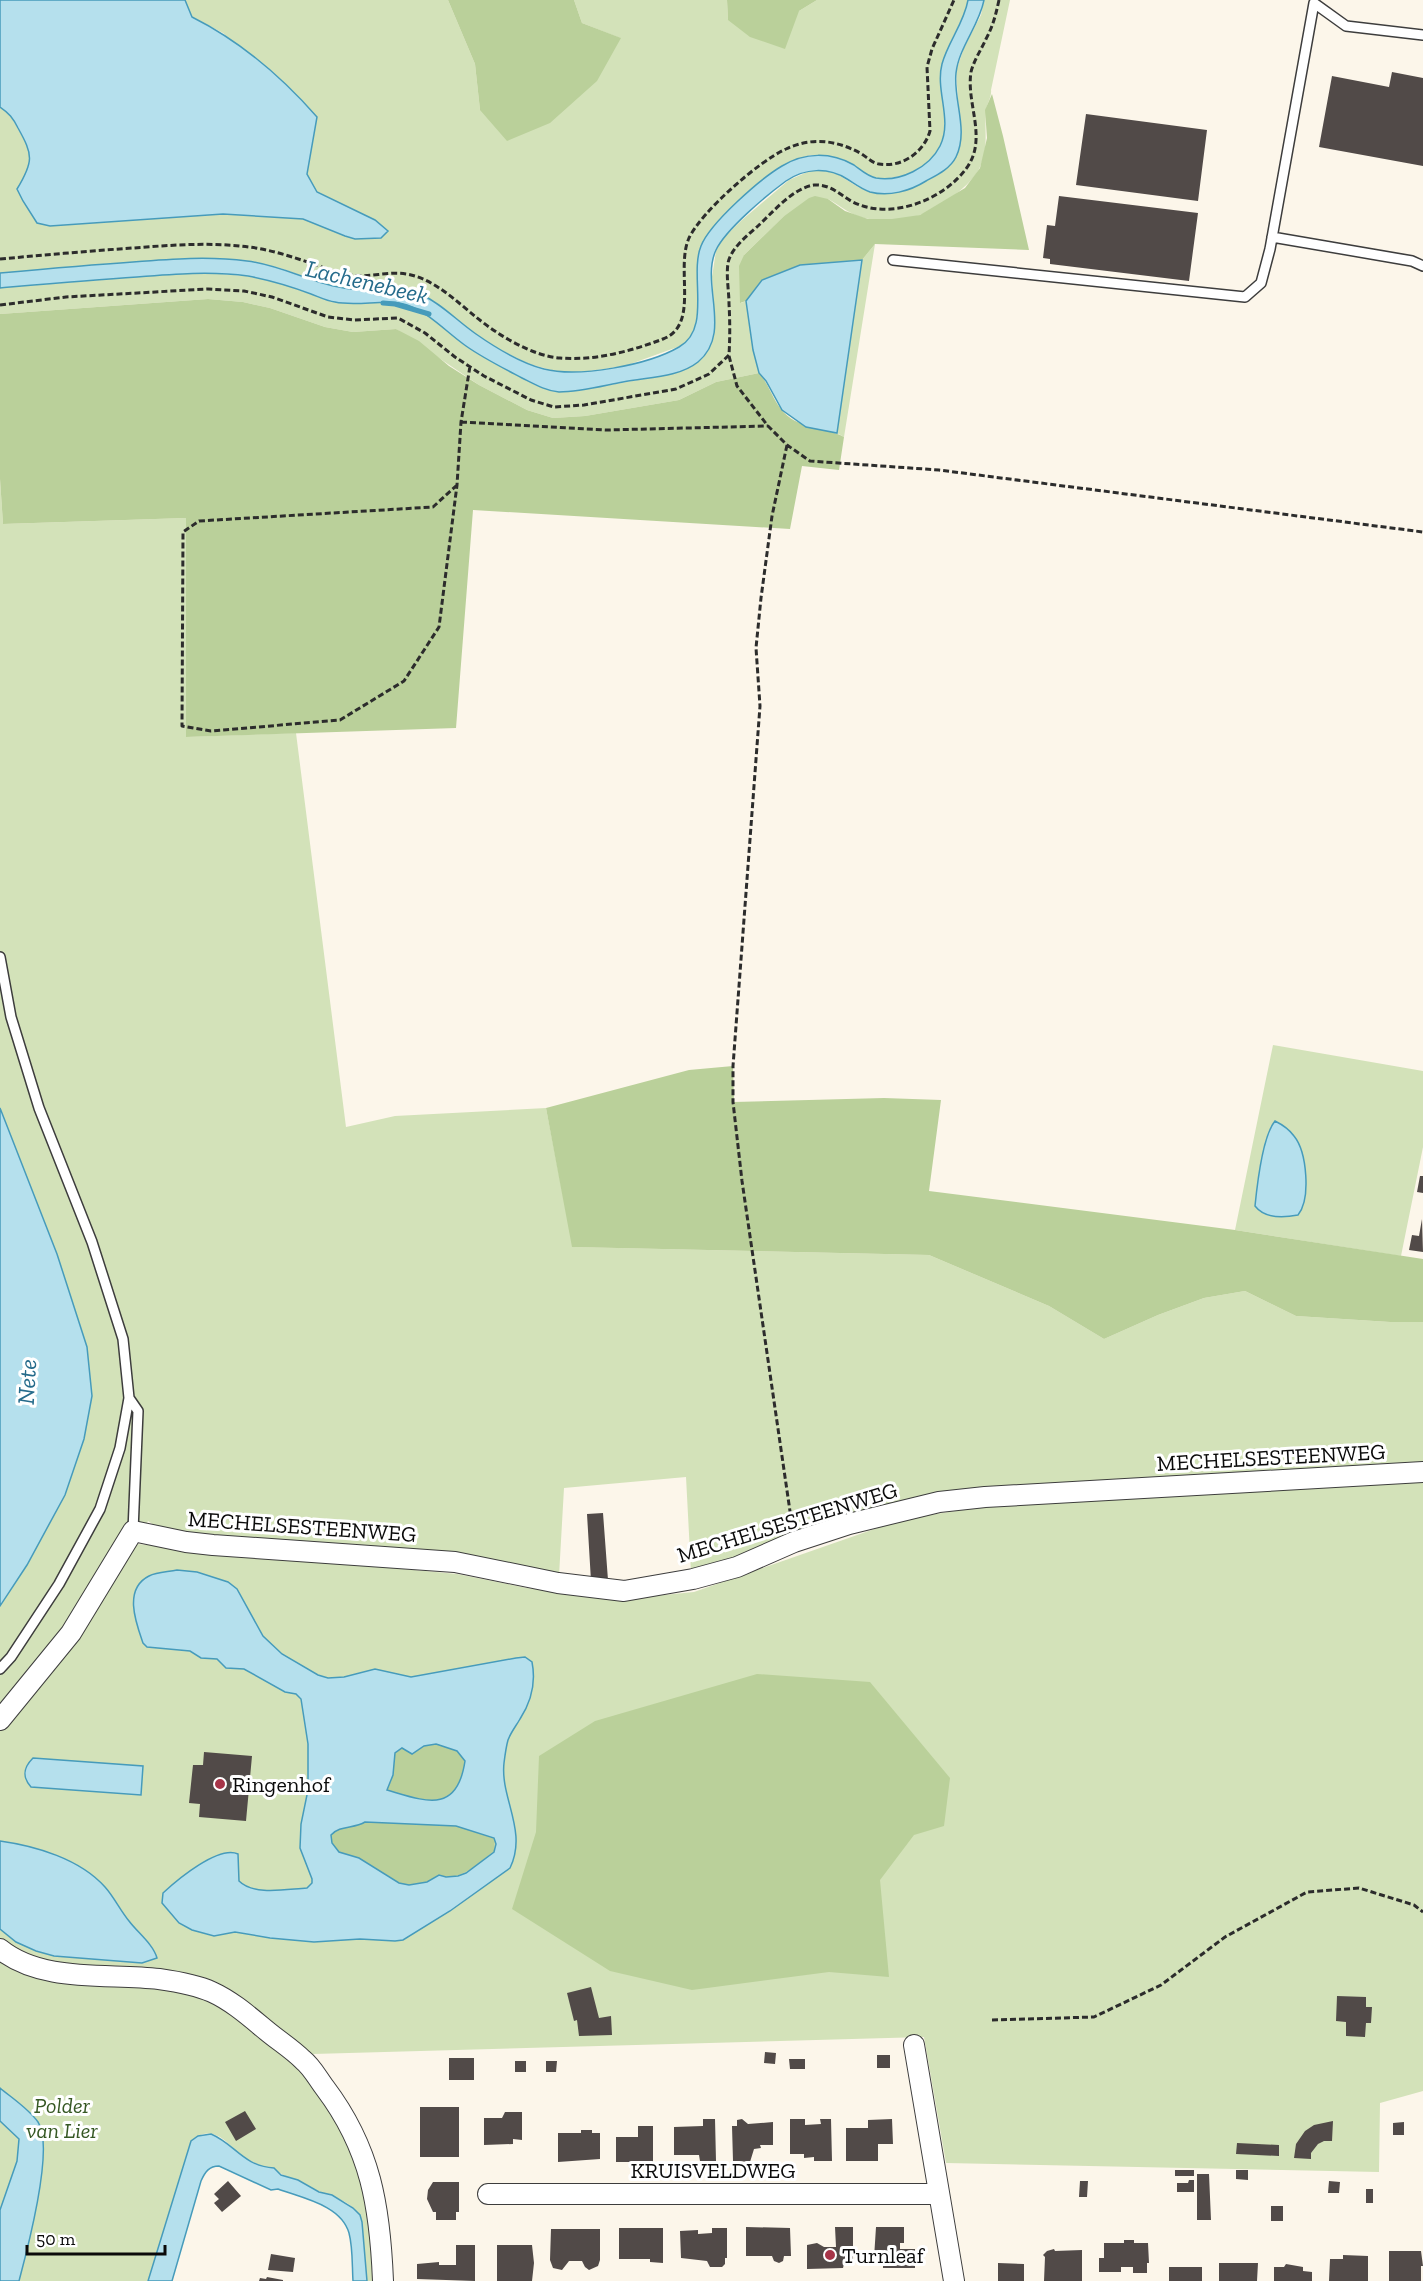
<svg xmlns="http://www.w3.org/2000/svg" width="1423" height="2281" font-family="'Zilla Slab',serif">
  <rect width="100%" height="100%" fill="#fcf6ea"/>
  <path fill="#d3e2b9" d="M185,0H448L475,64L480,110L620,38L582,23L574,0H727L728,20L799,11L817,0H968L966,10L951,41L941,89L944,114V133L940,147L932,157L923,166L906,175L889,178H876L866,174L842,159L828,156L810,155L780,167L732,209L697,277L699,304L695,327L690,338L683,345L625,366L582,372H559L529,364L499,349L473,333L443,308L382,288L355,290L335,287L280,268L249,261L209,258L172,259L0,273V107L9,113L30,150L28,171L37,223L51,226L223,214L303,219L345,236L340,204L317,193L307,174L317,117L223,33L192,17Z
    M984,0H1010L991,90C992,98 986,104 986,112C984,132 989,145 980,167C973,184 938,210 920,215C906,220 883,222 869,219C853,217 841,206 828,199L783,217L744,255L741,303L746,301L753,350L759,373L716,382L679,400L585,416L553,418L527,410L479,385L396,329L353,332L325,327L270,308L243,302L208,299L0,314V288L172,274L208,273L246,276L277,282L332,302L401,303L415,308L434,320L464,345L492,362L537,386L556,392L582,390L671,374L714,305L712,277L716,251L723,238L742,220L789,180L812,170L825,171L837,174L858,187L873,193H890L932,178L959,113L956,71L964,48L981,15Z
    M875,244L844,437L837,433L862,260Z
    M0,479L3,524L186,518V737L296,733L346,1127L395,1116L546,1108L573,1247L929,1255L1049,1306L1104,1339L1158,1315L1204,1298L1245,1291L1296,1316L1390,1322H1423V1464L985,1490L691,1572L686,1477L564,1488L559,1576L214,1538L161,1530L148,1521L137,1544L457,1574L527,1588L614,1600L694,1592L903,1519L995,1505L1423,1479V2091L1380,2103L1379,2172L946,2163L924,2037L313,2054C322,2073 340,2088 350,2107C383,2165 390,2215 392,2281H367C365,2265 363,2220 353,2208C345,2199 326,2195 316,2190C302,2183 287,2178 275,2170C272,2167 266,2168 262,2166C256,2164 251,2161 245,2158C233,2152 227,2137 212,2134C204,2132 197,2136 191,2141L148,2281H0V1606L27,1565L65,1495L92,1396L87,1347L57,1254L0,1108Z
    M1273,1045L1423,1071V1147L1401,1256L1235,1230Z"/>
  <path fill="#bad09a" d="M448,0H574L582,23L621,38L597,81L550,123L507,141L480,110L475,64Z
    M727,0H817L799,11L785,49L750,37L728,20Z
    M992,94L1003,136L1029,250L875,244L862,260L800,265L762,280L746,301L740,303L739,266L744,255L783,217L809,198L815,196L828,199L845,211L868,219H892L920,215L965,188L980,168L987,138L985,110Z
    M208,299L243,302L270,308L325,327L353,332L396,329L419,341L449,366L479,385L527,410L553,418L585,416L679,400L716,382L759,373C769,384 772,398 781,409C797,430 824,426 844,437L839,470L802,466L790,529L473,510L456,728L186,737V518L3,524L0,479V314Z
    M733,1066L734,1102L884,1098L941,1100L929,1191L1235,1230L1423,1259V1322H1390L1296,1316L1245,1291L1204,1298L1158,1315L1104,1339L1049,1306L929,1255L572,1247L546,1108L689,1070Z
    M757,1674L870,1682L950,1778L944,1826L914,1835L880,1880L889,1977L829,1972L692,1990L610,1971L512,1909L536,1832L539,1756L595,1721Z
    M436,1744L457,1751L465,1761C456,1816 425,1800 386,1790L391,1782L395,1753L401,1747L412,1754L424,1746Z
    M365,1822L457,1826L495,1839L494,1851C477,1864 461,1882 439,1875L427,1882L409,1885L399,1884L359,1858L339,1852L332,1843L331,1835C341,1825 354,1829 365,1822Z"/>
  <path fill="#b5e0ed" stroke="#469bbb" stroke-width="1.5" fill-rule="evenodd" d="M0,0H185L192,17C240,41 281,76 317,117L307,174L317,192L375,220L388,231L381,238L355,239L345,236L303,219L223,214L50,226L37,223L23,201L17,189C34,161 33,155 18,128C13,118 9,113 0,107Z
    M968,0H984C979,26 959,47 956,73C953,100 969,130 956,157C950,169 937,175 926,181C910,191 889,197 870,192C861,189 855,184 847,179C828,167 805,168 786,181C767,195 726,229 716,250C700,284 733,333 698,362C678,378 647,377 623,382C602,386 580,392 559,392C546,391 534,384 522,378C503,368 483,358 466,346C446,332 430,313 407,305C387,298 358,307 335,302C327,301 319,297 311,294C290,286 269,280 248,276C211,271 174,274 137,277C91,280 46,284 0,288V273C44,269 89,265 133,262C171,259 209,256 247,261C283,265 317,286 351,289C375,292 397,283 420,294C441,303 457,321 476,334C496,348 520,363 544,369C579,378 648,365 679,347C712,329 689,275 701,246C710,223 760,179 782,166C805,152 831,152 854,165C861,170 867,176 876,178C900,182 929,168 940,146C953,120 935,91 942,64C948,42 964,23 968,0Z
    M862,260L837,433L806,427L782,410L766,381L759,373L753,350L746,301L762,280L800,265Z
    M0,1108L57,1254L87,1347L92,1396L84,1439L65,1495L27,1565L0,1606Z
    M1275,1121C1283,1125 1289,1129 1294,1136C1307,1152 1311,1199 1298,1215C1283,1218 1265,1219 1255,1206C1257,1186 1262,1137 1275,1121Z
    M177,1570L197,1572L228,1582L237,1589L263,1636L282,1654L318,1675L328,1678L344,1677L375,1669L411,1677L516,1658L525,1657L532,1662C536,1682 531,1702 520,1719C516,1726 511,1732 508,1740C506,1747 505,1755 504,1763C500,1798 528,1831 510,1868L450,1911L403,1940L395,1941L360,1939L314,1942L270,1938L235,1932L214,1936L192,1930L179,1923L162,1903L163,1893C178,1879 219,1845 238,1854L239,1881C254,1896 287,1889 307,1888L312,1883V1879L300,1848L301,1824L308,1790V1744L301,1699L296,1694L285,1692L244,1669L226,1668L217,1659L201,1658L190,1651L147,1647L143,1643C136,1623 123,1589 149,1576C157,1572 168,1572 177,1570ZM436,1744L457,1751L465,1761C457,1815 425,1801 387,1790L393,1775L395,1753L402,1748L412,1754L424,1746ZM365,1822L456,1826L494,1838L496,1844L494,1852L466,1873L458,1876L446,1877L439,1875L427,1882L409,1885L399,1883L359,1858L339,1852L332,1843L331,1835C340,1825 354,1829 365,1822Z
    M33,1758L143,1766L141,1795L31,1787C22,1777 23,1768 33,1758Z
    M0,1841C36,1846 80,1859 105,1887C114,1897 120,1910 129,1921C138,1933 153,1944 157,1958L142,1963L54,1956L36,1951L16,1942L0,1929Z
    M0,2088C12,2098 29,2109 38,2122C55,2147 27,2251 19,2281H0V2210L17,2161L19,2139L0,2121Z
    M211,2134C235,2144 243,2166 274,2168L281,2175L298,2180L319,2192L332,2195L353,2208L360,2215L362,2222L367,2281H353C352,2266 353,2248 349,2233C341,2205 302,2198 278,2189L271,2190L219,2166C209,2166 205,2172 201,2181L172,2281H148L191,2141L198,2136Z"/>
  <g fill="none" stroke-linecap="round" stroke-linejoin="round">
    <path stroke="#469bbb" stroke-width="5" d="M383,303L395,304L429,314"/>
  </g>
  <path fill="#514a48" d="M1392,72L1423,78V166L1319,147L1332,76L1389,87Z
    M1086,114L1207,130L1198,201L1076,185Z
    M1059,196L1198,213L1189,281L1050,264V259L1043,258L1047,225L1055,226Z
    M1420,1176H1423V1193L1417,1192Z
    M1422,1219L1423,1252L1409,1250L1412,1235L1419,1236Z
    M603,1513L608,1580L591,1581L587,1514Z
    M204,1752L252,1756L246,1821L199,1817L200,1804L189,1803L193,1765H203Z
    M591,1987L599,2018L611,2016L612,2035L579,2036L577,2020L574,2021L567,1993Z
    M1337,1996L1366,1997V2007H1372L1371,2023H1366L1365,2037L1346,2036V2022L1336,2021Z
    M765,2052L776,2053L775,2064L764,2063Z
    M877,2055H890V2068H877Z
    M449,2058H474V2080H449Z
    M789,2059H805V2069H790Z
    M515,2061H526V2072H515Z
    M546,2061H557L556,2072H546Z
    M420,2107H459V2157H420Z
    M245,2111L256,2129L236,2141L225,2122Z
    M505,2112H522V2140L513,2139V2144L484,2145V2118H502Z
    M703,2119H715L716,2161H700L699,2155H674V2127L703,2126Z
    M742,2119L748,2124L773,2122V2145H760L761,2148L754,2149L750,2162L733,2161L732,2126H737V2120Z
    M790,2119H805V2125L821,2124L820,2119H831L832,2161H814V2157L804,2158V2154H790Z
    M892,2119L893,2144H878V2161H846V2128H868V2120Z
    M1333,2121L1332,2141H1324L1318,2144L1311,2153V2159L1294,2158L1296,2144L1305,2131L1314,2125Z
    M1404,2122V2135H1393V2123Z
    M638,2126H653V2162H616V2137H638Z
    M581,2130H592V2133H600V2159L558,2162V2133H581Z
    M1237,2143L1279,2145V2156L1236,2154Z
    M1175,2170H1194V2176H1175Z
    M1236,2170H1248V2180L1236,2179Z
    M1197,2174H1209L1211,2220H1197Z
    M1189,2180H1194V2192H1177V2183H1188Z
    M228,2181L241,2196L222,2212L214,2203L219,2199L214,2194Z
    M1080,2181H1088L1087,2197H1079Z
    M1329,2181L1340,2182L1339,2193H1328Z
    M433,2182H459V2212H456V2220H436V2212H433L427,2199L428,2190Z
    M1366,2189H1373V2203H1366Z
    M1271,2206H1283V2221H1271Z
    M746,2227L790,2228L791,2256H784L783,2261L779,2263L774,2261L772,2256H746Z
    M835,2227H853V2264H844L843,2268L807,2269V2245L817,2243L824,2247H836Z
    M876,2227H904V2243H900V2249H915V2268H883V2258H874Z
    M619,2228H663V2263L650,2262V2259H619Z
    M712,2228H727V2258H725V2264L722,2267H710L707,2261L681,2258L680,2231L698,2230V2234L712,2233Z
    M551,2229H600V2260L598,2266L589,2270L585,2267L582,2261H569L562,2270L553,2268L550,2260Z
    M1124,2240H1134V2243H1148L1149,2263H1147V2273H1133V2267H1121V2272H1099V2258H1104V2243H1124Z
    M456,2245H475V2281L417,2279V2264L439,2262V2265H456Z
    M497,2245H532L534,2263L532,2281H497Z
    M1054,2249L1055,2251L1082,2250V2281H1044L1045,2257L1043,2255L1047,2251Z
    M1389,2251H1421L1423,2266H1421V2281H1389Z
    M271,2254L295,2258L293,2272L268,2270Z
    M1343,2255L1368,2256V2281H1329L1330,2259H1343Z
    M998,2263L1024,2264V2281H998Z
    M1219,2263H1258L1257,2281H1219Z
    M1286,2264L1303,2267V2271L1312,2272V2281H1274V2267H1284Z
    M1169,2267H1202V2281H1169Z
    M267,2277L283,2280V2281H259L260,2278L266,2279Z"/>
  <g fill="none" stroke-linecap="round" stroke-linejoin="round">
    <defs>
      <path id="service" d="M1272,237L1412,261L1423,266
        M893,260L1245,297L1261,283L1270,249L1314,3L1346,26L1423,35
        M0,957L11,1017L39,1108L92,1242L123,1339L129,1398L120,1448L100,1509L59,1584L11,1657L0,1669
        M129,1398L138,1411L133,1531"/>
      <path id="minor" d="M0,1720L71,1633L133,1531L186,1542L213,1545L455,1562L558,1583L624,1591L693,1579L737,1567L794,1542L849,1524L939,1502L985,1497L1423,1472
        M0,1949C42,1983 107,1973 159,1979C173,1981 199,1986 212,1992C232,2001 250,2017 267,2031C279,2041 292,2049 303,2060C312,2067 318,2079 325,2088C371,2149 380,2207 383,2281
        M914,2045L954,2281
        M488,2194H939"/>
    </defs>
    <use href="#service" stroke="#3d3d3d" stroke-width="12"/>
    <use href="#minor" stroke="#3d3d3d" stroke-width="22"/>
    <path stroke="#2c2c2c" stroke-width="3" stroke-dasharray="6 3" stroke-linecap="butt" d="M0,259C44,255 89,251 133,248C172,245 211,242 249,247C273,250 296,258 319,266C330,270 339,274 351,275C369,278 388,271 406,274C433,278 456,301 476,317C498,335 532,356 560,358C594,361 632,351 663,339C700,325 675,269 689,238C702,211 759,161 786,149C811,137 836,140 860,153C867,157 872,163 879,164C902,168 924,152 930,131L927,67L932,49L954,0
      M0,305L66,297L208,289L244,291L272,297L328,317L354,320L398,318L425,333L455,357L484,376L531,400L554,407L584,405L676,389L709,374L729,355C730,338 730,321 729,304C729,291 726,277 728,263C731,248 748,235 759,225C773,212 793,188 814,185C830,184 839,194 851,201C889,222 945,200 968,166C987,137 966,103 971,72C974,60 981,50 986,39C993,26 996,14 999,0
      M729,356L737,386L768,426L787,445L810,461L939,470L1423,532
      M461,422L606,430L768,426
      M787,445L772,516L761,598L756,648L760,706L733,1066V1102L742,1181L792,1525
      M457,485L433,507L199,521L183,532L182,726L211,731L340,720L404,681L439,627L457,485L461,422L470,366
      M992,2020L1094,2017L1161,1985L1225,1937L1307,1892L1359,1888L1414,1905L1423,1912"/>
    <use href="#service" stroke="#fff" stroke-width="9"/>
    <use href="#minor" stroke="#fff" stroke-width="20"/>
  </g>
  <g fill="#a73549" stroke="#fff" stroke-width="2">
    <circle cx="220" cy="1784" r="6"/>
    <circle cx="830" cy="2255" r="6"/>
  </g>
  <g text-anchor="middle" stroke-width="6" stroke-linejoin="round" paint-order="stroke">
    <g font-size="22" fill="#0a0a0a" stroke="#fff">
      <text transform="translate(1271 1457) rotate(-3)" y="8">MECHELSESTEENWEG</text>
      <text transform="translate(787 1522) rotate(-17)" y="8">MECHELSESTEENWEG</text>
      <text transform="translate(302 1526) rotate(4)" y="8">MECHELSESTEENWEG</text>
      <text x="713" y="2178">KRUISVELDWEG</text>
    </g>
    <g font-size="22" fill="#0a0a0a" stroke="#fff" text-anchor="start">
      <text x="232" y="1792">Ringenhof</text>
      <text x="842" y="2263">Turnleaf</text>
    </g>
    <g font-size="22" font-style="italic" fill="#365824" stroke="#fff">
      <text x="62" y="2113">Polder<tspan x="62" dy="25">van Lier</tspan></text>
    </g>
    <g font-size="24" font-style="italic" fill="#256b8b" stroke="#fff">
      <text transform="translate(367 282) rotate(13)" y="8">Lachenebeek</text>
      <text transform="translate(27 1382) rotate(-87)" y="8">Nete</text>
    </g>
  </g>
  <path d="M27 2245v9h138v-9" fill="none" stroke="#0a0a0a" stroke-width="3"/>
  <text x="36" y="2245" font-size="18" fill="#0a0a0a" stroke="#ffffff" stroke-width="4.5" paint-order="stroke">50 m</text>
</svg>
